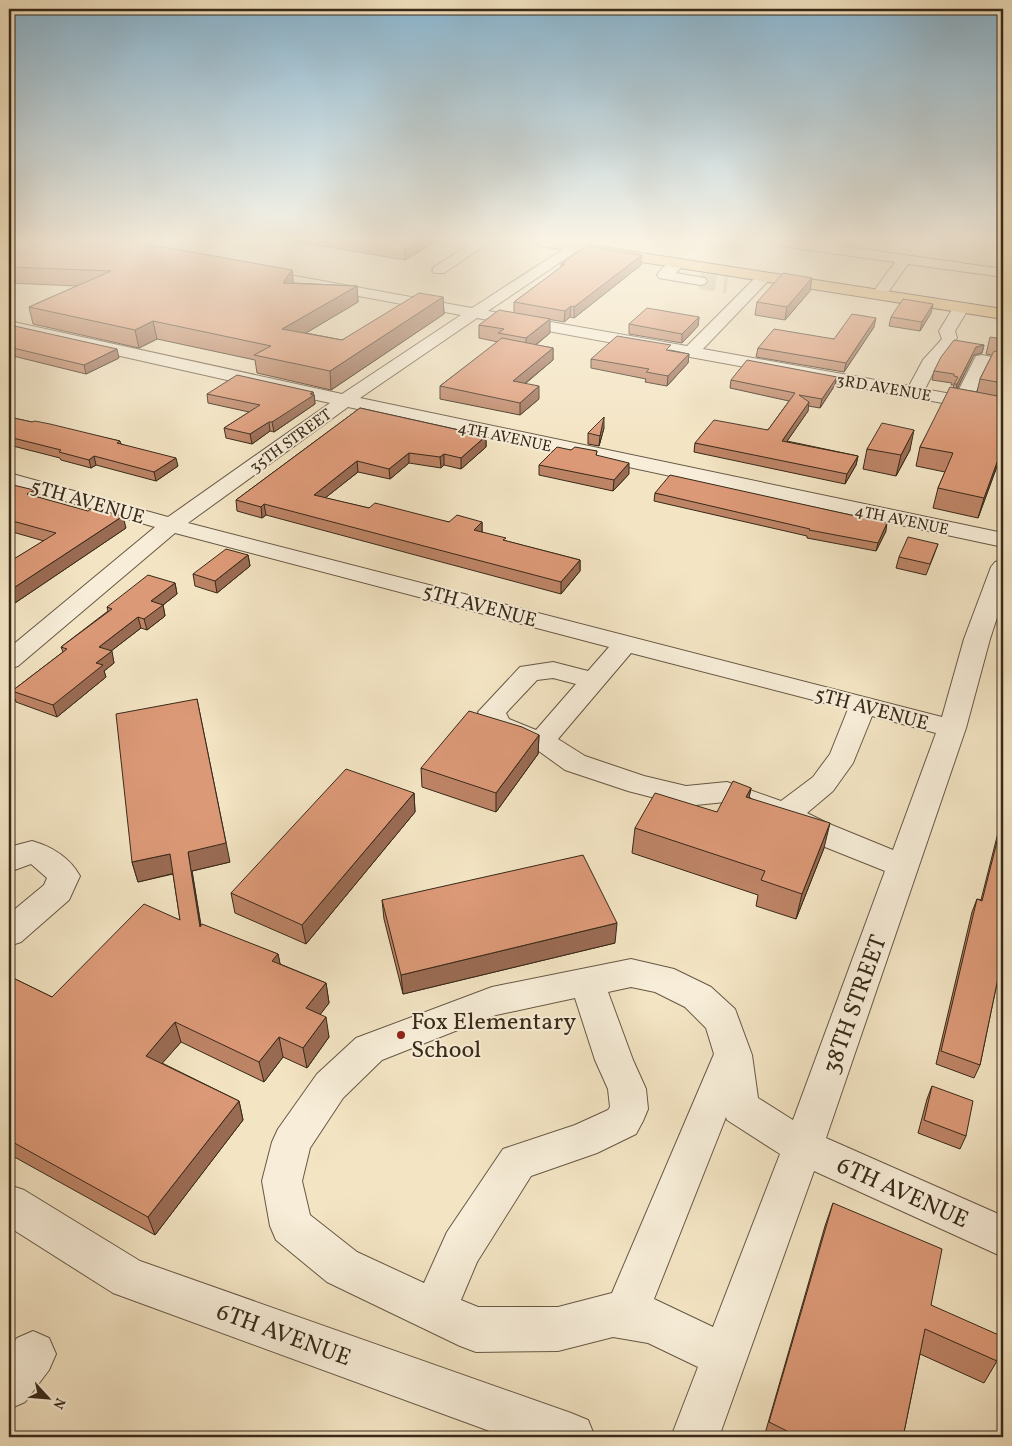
<svg xmlns="http://www.w3.org/2000/svg" width="1012" height="1446" font-family="Vollkorn,serif">
  <rect width="100%" height="100%" fill="#f3e4c3"/>
  <filter id="stains"><feTurbulence type="fractalNoise" baseFrequency=".004" numOctaves="4"/><feColorMatrix values="0 0 0 0 .2 0 0 0 0 .09 0 0 0 0 .02 0 0 0 .5 -.17"/></filter>
  <radialGradient id="worn" r=".72"><stop offset=".6" stop-color="#630" stop-opacity="0"/><stop offset="1" stop-color="#630" stop-opacity=".3"/></radialGradient>
  <g fill="none" stroke-linecap="round" stroke-linejoin="round">
    <path stroke="#cebfa1" stroke-width="16" stroke-dasharray="16 8" stroke-linecap="butt" d="M700,281L727,285"/>
    <defs>
      <path id="minor" d="M476,241H492L444,273H434L432,270L434,267Z
        M576,241H592L488,311L687,346L759,274H769L771,277L769,280L703,349L909,386L923,360L942,339L939,331L953,308L955,305H967L969,308L955,331L957,338L937,365L925,389L956,395L976,356L982,355L1003,359V369L988,366L973,398L1003,404V414L477,318L360,398L1003,533V547L348,407L188,523L942,717L964,639L991,567L995,562L1003,560V599L990,639L966,728L826,1138L1003,1216V1257L814,1171L719,1437H671L698,1367L648,1343L613,1337L558,1351L476,1352L460,1346L327,1282L276,1240L270,1226L262,1181L272,1142L278,1129L317,1074L356,1038L492,987L631,959L674,969L711,987L735,1009L752,1055L758,1098L793,1120L885,871L805,839L774,821L725,802L686,806L628,791L565,770L529,744L516,742L488,731L478,712L520,667L553,662L588,671L609,647L175,533L18,666L9,669V648L155,527L9,485V473L168,517L330,403L9,331V321L342,394L461,315L256,277L251,276L249,273L251,270L256,269L472,308ZM631,653L848,709L830,754L813,777L781,801L727,782L686,786L644,776L585,756L558,739ZM553,678L576,684L536,730L509,719L506,713L537,680ZM872,716L936,733L893,850L827,823L807,813L833,791L853,763ZM631,987L655,992L685,1007L706,1028L714,1054L612,1293L558,1307H478L461,1300L477,1262L531,1176L597,1153L636,1134L643,1121L648,1109L646,1089L633,1060L608,992ZM575,998L595,1060L608,1089L610,1107L608,1110L575,1125L503,1149L447,1232L424,1283L357,1252L310,1215L302,1181L310,1148L343,1098L382,1060L496,1015ZM726,1117L727,1120L780,1154L713,1327L654,1299Z
        M767,241H806L1003,269V277L908,264L884,298H874L871,295L895,262L773,245Z
        M986,241H1003V247L987,244Z
        M677,260L682,261L684,264L676,273L705,278L707,281L705,284L700,285L659,278L657,275C661,268 669,262 677,260Z
        M32,841C53,847 69,857 80,876L69,900L21,942L9,946V914L44,885L47,878L31,864L9,872V847Z
        M9,1185L24,1190L140,1261L571,1413L588,1420L595,1437H506L113,1293L9,1227Z
        M33,1331L49,1338L56,1354L49,1370L25,1402L9,1409V1348L17,1338Z"/>
      <path id="major" d="M528,241H564L1003,309V319L534,245Z"/>
    </defs>
    <use href="#minor" stroke="#675844" stroke-width="2"/>
    <use href="#major" stroke="#382919" stroke-width="2"/>
    <use href="#minor" fill="#f7edd8" fill-rule="evenodd"/>
    <use href="#major" fill="#eac282" fill-rule="evenodd"/>
  </g>
  <path fill="#bd8466" stroke="#382919" d="M9,241L294,283L357,286L358,302L306,333L342,340L443,297L444,314L331,390L257,373L255,360L157,339L139,348L33,324L29,307L77,286L9,283Z
    M293,241H437L405,260Z
    M561,264L641,265L574,318L570,317L564,322L514,313V302L561,267Z
    M810,291L785,320L755,315L757,302Z
    M931,313L920,331L889,326L891,317Z
    M699,317L698,326L682,343L629,334V324Z
    M479,325L550,333L536,345L553,348V360L525,384L539,399L520,415L440,399V386L498,342L479,338Z
    M9,326L119,358L86,374L9,355Z
    M874,327L844,372L756,357L758,348L834,339Z
    M990,337L1003,339V450L978,518L933,508L938,488L945,472L916,466L920,447L953,388L954,385H951L952,383L932,380L934,371L984,345L982,353L974,355L957,389L977,392L980,379L992,355L986,354Z
    M670,350L689,354L688,363L667,386L645,382L646,379L591,368V359Z
    M837,377L835,385L820,408L808,406V411L787,441L858,456L856,465L845,484L694,452L695,443L768,430L789,401L730,388L731,380Z
    M313,392V394L314,395L315,404L274,432L270,431L252,444L226,438L224,428L249,412L208,403L207,394Z
    M360,408L486,436V447L461,469L444,465L441,468L409,463L390,479L358,472L325,498L369,508L449,522H482V532L506,541L580,560V571L561,594L266,515L262,518L237,511L236,500Z
    M9,417L32,422L120,441L121,444L178,466L156,481L96,465L91,468L61,460L60,458L9,445Z
    M604,428L599,446L588,444V433Z
    M867,449L910,450L896,476L863,469Z
    M571,450L597,451L596,456L629,474L613,491L539,475V465Z
    M9,484L35,496L126,528L9,607V562L44,541L9,531Z
    M655,493L886,531L876,551L807,538V536L654,501Z
    M938,544L934,555L926,575L896,568L899,557Z
    M248,555L250,566L217,593L195,586L193,574Z
    M175,583L177,594L163,605L165,616L147,630L141,628L111,651L114,663L104,671L106,677L57,717L16,702L12,691L63,652L61,647L108,611L107,607Z
    M539,735L538,754L496,812L422,787L421,768Z
    M751,788L749,797L824,848L796,919L756,906L758,895L632,853L635,828L717,812Z
    M414,793L415,812L306,944L235,913L231,893Z
    M1003,813V954L980,1065L974,1078L936,1064L972,912L977,899L981,900Z
    M132,862H230L192,871L201,925L278,954L280,964L326,983L329,1003L320,1014L329,1037L307,1068L283,1057L264,1082L181,1042L162,1063L239,1101L243,1120L155,1235L9,1154V976L52,997L180,920L173,874L138,882Z
    M382,900L615,943L403,994L384,919Z
    M932,1086L966,1136L960,1149L918,1133L927,1099Z
    M833,1203L931,1305L997,1361L984,1383L920,1354L903,1437H764L825,1226Z
    M1003,1337V1362L1000,1360Z"/>
  <path fill="#9a6b53" stroke="#382919" d="M408,241H437L405,260L404,244Z
    M642,255L641,265L574,318V307Z
    M292,270L294,287L283,283Z
    M812,278L810,291L785,320L787,307Z
    M357,286L358,302L284,346L282,329Z
    M443,297L444,314L331,390L330,371Z
    M933,304L931,313L920,331L922,322Z
    M571,306L570,317L564,322L565,311Z
    M699,317L698,326L682,343V334Z
    M876,318L874,327L844,372L846,363Z
    M550,319V333L526,352V338Z
    M153,321L157,339L139,348L135,330Z
    M984,345L982,353L974,355L955,393L957,384L976,347Z
    M553,348V360L513,393V381Z
    M117,349L119,358L86,374L84,365Z
    M689,354L688,363L667,386L668,376Z
    M837,377L835,385L820,408L822,399Z
    M539,386V399L520,415V403Z
    M313,392L314,395L315,404L274,432L272,422Z
    M809,402L808,411L781,450L782,441Z
    M604,417V428L599,446L600,436Z
    M269,422L270,431L252,444L250,434Z
    M914,430L910,450L896,476L901,455Z
    M486,436V447L461,469V458Z
    M1003,446V450L978,518L984,498Z
    M409,453V463L390,479L389,469Z
    M444,454V465L441,468L440,457Z
    M94,456L96,465L91,468L89,460Z
    M858,456L856,465L845,484L847,474Z
    M176,458L178,466L156,481L154,472Z
    M357,461L358,472L315,506L314,495Z
    M629,463V474L613,491L614,480Z
    M34,490L37,502L27,494Z
    M264,504L266,515L262,518L261,507Z
    M123,516L126,528L9,607V591Z
    M482,522V533L474,530Z
    M887,523L886,531L876,551L878,543Z
    M248,555L250,566L217,593L215,581Z
    M580,560V571L561,594V582Z
    M175,583L177,594L163,605L165,616L147,630L144,619L151,601Z
    M138,617L141,628L102,658L99,647Z
    M112,651L114,663L104,671L106,677L57,717L53,705L96,663Z
    M197,699L230,862L192,871L204,946L200,927L188,852Z
    M539,735L538,754L496,812V793Z
    M751,788L746,812V797Z
    M414,793L415,812L306,944L302,925Z
    M830,823L824,848L796,919L802,894Z
    M170,854L175,873L138,882L132,862Z
    M617,923L615,943L403,994L401,975Z
    M278,954L282,973L272,961Z
    M326,983L329,1003L310,1028L306,1008Z
    M326,1017L329,1037L307,1068L303,1048Z
    M175,1022L181,1042L152,1075L146,1056Z
    M279,1037L283,1057L264,1082L259,1062Z
    M239,1101L243,1120L155,1235L148,1217Z"/>
  <path fill="#dc9977" stroke="#382919" d="M9,241H130L292,270L283,283L357,286L282,329L342,340L419,293L443,297L330,371L254,355L271,346L153,321L135,330L29,307L111,271L9,267Z
    M388,241H408L404,244Z
    M586,246L642,255L574,307L571,306L565,311L514,302L565,264H561Z
    M783,273L812,278L787,307L757,302Z
    M903,299L933,304L922,322L891,317Z
    M647,308L699,317L682,334L629,324Z
    M499,310L550,319L526,338L498,333L504,329L479,325Z
    M852,314L876,318L846,363L758,348L774,329L834,339Z
    M10,325L117,349L84,365L9,347V326Z
    M617,336L671,345L666,350L689,354L668,376L646,372L649,369L591,359Z
    M502,338L553,348L513,381L539,386L520,403L440,386Z
    M954,340L984,345L976,347L957,384H954L958,377L954,376V374L934,371L941,357Z
    M994,351L1003,353V383L980,379Z
    M747,360L837,377L822,399L799,395L809,402L782,441L858,456L847,474L695,443L714,420L768,430L795,393L731,380Z
    M237,375L313,392L310,394L314,395L272,422H269L250,434L224,428L260,405L207,394Z
    M950,387L1003,397V446L984,498L938,488L953,453L920,447Z
    M360,408L486,436L461,458L444,454L440,457L409,453L389,469L357,461L314,495L369,508L375,503L449,522L457,515L482,522L474,530L506,538L503,540L580,560L561,582L264,504L261,507L236,500Z
    M9,417L32,422L35,421L50,424L120,441L117,443L176,458L154,472L94,456L89,460L59,452L61,450L9,437Z
    M604,417L600,436L588,433Z
    M882,423L914,430L901,455L867,449Z
    M557,447L571,450L575,447L597,451L596,455L629,463L614,480L539,465Z
    M670,475L887,523L878,543L809,530L810,529L655,493Z
    M9,484L34,490L27,494L88,511L92,508L123,516L9,591V562L56,533L9,520Z
    M908,537L938,544L930,564L899,557Z
    M226,549L248,555L215,581L193,574Z
    M148,575L175,583L151,601L163,605L144,619L138,617L99,647L112,651L96,663L103,665L53,705L12,691L67,649L61,647L112,609L107,607Z
    M197,699L226,843L188,852L200,927L202,924L278,954L272,961L326,983L306,1008L326,1017L303,1048L279,1037L259,1062L175,1022L146,1056L239,1101L148,1217L9,1140V976L52,997L144,904L180,920L170,854L132,862L116,714Z
    M469,711L522,727L539,735L496,793L421,768Z
    M346,769L414,793L302,925L231,893Z
    M733,781L751,788L746,797L830,823L802,894L761,880L765,871L635,828L655,793L717,812Z
    M1003,818V954L980,1065L941,1051L977,899L982,901Z
    M583,855L617,923L401,975L382,900Z
    M932,1086L973,1101L966,1136L924,1120Z
    M833,1203L942,1249L931,1305L1001,1336L997,1361L925,1329L903,1437H799L769,1422Z"/>
  <linearGradient id="sky" x2="0" y2="1"><stop stop-color="#89b8d5"/><stop offset="0.54" stop-color="#faf3e4"/><stop offset="1" stop-color="#faf3e4" stop-opacity="0"/></linearGradient>
  <rect width="1012" height="444" fill="url(#sky)"/>
  <circle fill="#8f2418" stroke="#f7edd8" stroke-width="2" cx="401" cy="1035" r="5"/>
  <g text-anchor="middle" stroke-width="4" stroke-linejoin="round" paint-order="stroke">
    <g font-size="16" fill="#382919" stroke="#f7edd8">
      <text transform="translate(884 387) rotate(10)" y="6">3RD AVENUE</text>
      <text transform="translate(505 436) rotate(12)" y="6">4TH AVENUE</text>
      <text transform="translate(290 440) rotate(-36)" y="6">35TH STREET</text>
      <text transform="translate(902 519) rotate(12)" y="6">4TH AVENUE</text>
    </g>
    <g font-size="20" fill="#382919" stroke="#f7edd8">
      <text transform="translate(88 501) rotate(16)" y="7">5TH AVENUE</text>
      <text transform="translate(480 605) rotate(15)" y="7">5TH AVENUE</text>
      <text transform="translate(872 708) rotate(15)" y="7">5TH AVENUE</text>
    </g>
    <g font-size="24" fill="#382919" stroke="#f7edd8">
      <text transform="translate(854 1004) rotate(-70)" y="8">38TH STREET</text>
      <text transform="translate(903 1192) rotate(24)" y="8">6TH AVENUE</text>
      <text transform="translate(284 1334) rotate(20)" y="8">6TH AVENUE</text>
    </g>
    <g font-size="24" fill="#382919" stroke="#f7edd8" text-anchor="start">
      <text x="411" y="1029">Fox Elementary<tspan x="411" dy="28">School</tspan></text>
    </g>
  </g>
  <rect width="1012" height="1446" fill="none" stroke="#f3e4c3" stroke-width="30"/>
  <rect x="10" y="10" width="992" height="1426" fill="none" stroke="#382919" stroke-width="2.5"/>
  <rect x="15" y="15" width="982" height="1416" fill="none" stroke="#382919"/>
  <g transform="translate(48 1398) rotate(116)" stroke="#f7edd8" stroke-width="4" paint-order="stroke">
  <path d="M0-4L9 19L0 12L-9 19Z" fill="#382919"/>
  <text y="-8" font-size="14" font-weight="bold" text-anchor="middle" fill="#382919">N</text>
  </g>
  <rect width="100%" height="100%" filter="url(#stains)"/>
  <rect width="100%" height="100%" fill="url(#worn)"/>
</svg>
